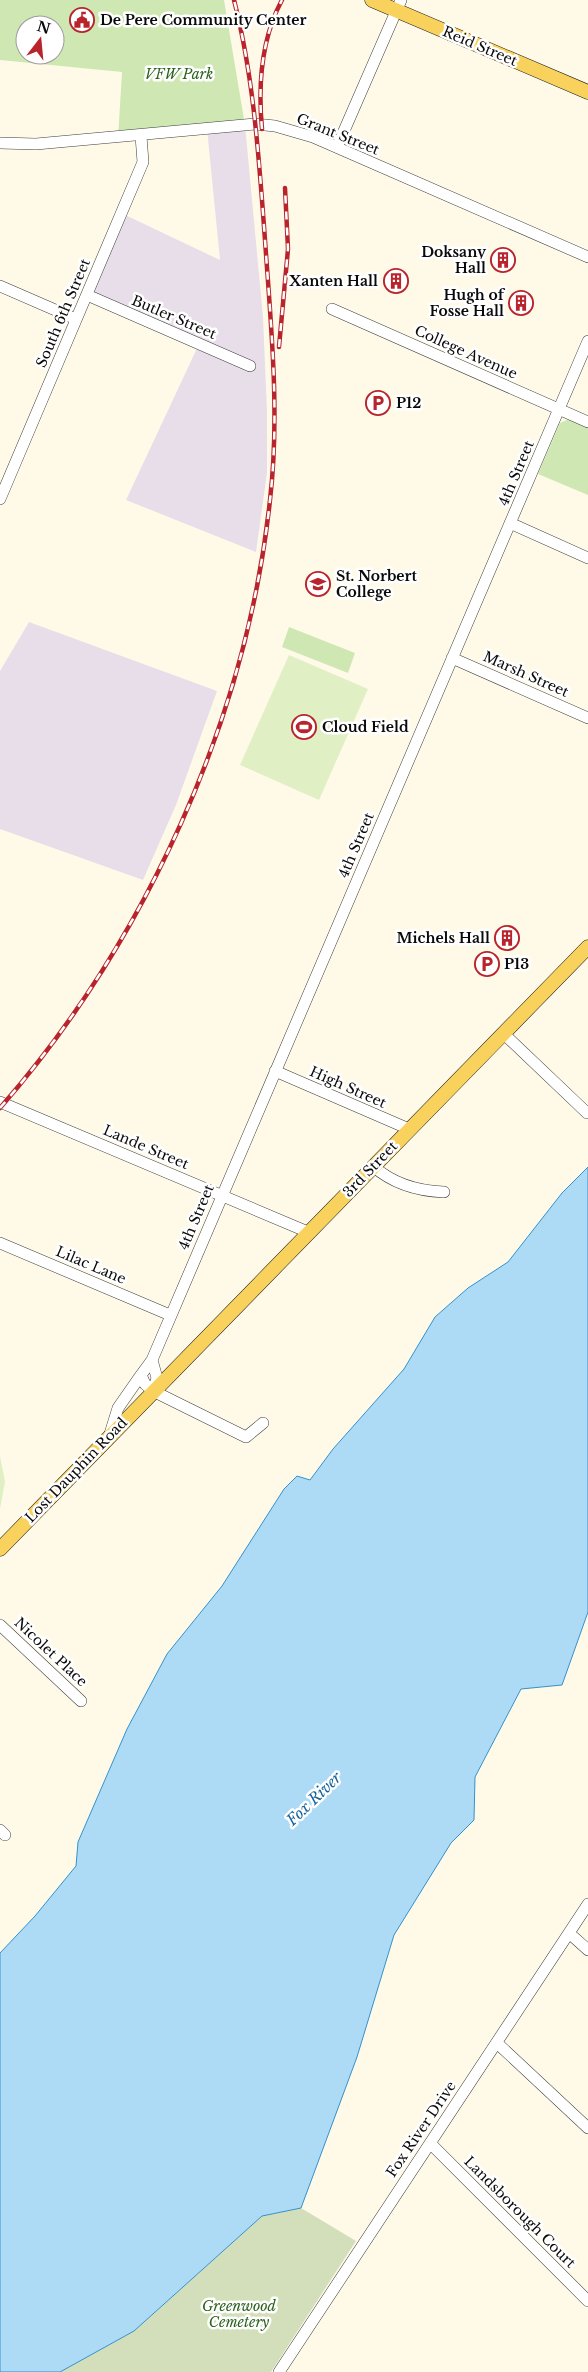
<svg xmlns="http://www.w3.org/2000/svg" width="588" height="2372" font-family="'Libre Baskerville',serif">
  <rect width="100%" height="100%" fill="#fffae8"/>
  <path fill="#e8deea" d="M245,125L263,317L267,411V473L256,552L126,500L199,344L87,295L121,213L220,260L207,129Z
    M29,622L217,691L176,805L143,880L0,829V671Z"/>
  <path fill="#cfe8b3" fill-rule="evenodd" d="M0,0H224L245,125L118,138L122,72L0,60ZM25,25H55V55H25Z
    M569,419L588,427V495L538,474L560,423Z
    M289,627L355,653L348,673L282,647Z"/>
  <path fill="#d3dfbb" d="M301,2208L356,2241L271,2372H60L134,2331L262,2216Z"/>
  <path fill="#e1efc5" d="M289,655L368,689L319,800L240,765Z
    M0,1456L5,1482L0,1509Z"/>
  <path fill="#addbf6" stroke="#3491cc" d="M588,1167V1612L562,1685L521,1689L475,1777L474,1820L451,1843L394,1935L357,2057L301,2208L262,2216L134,2331L60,2372H0V1953L35,1916L76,1866L78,1842L127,1729L167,1654L222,1586L284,1489L297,1476L310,1480L333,1449L404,1369L435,1317L468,1288L508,1262L562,1193Z"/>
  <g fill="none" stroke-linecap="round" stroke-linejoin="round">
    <defs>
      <path id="minor" d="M0,143L36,144L255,124L275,126L313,137L588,257
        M337,147L401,0
        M0,286L76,319
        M87,295L250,366
        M332,309L588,422
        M0,499L143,162L141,136
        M510,523L588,558
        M452,658L588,718
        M503,1033L587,1113
        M275,1071L409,1129
        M0,1102L308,1232
        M373,1166C392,1183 418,1191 444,1192
        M0,1243L170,1315
        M152,1360L157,1378L153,1391
        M263,1423L246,1437L153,1391L145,1384L141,1375L152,1360L588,341
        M109,1437L118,1408L141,1375
        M0,1625L81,1701
        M0,1830L5,1835
        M569,1933L588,1950
        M497,2043L588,2128
        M431,2144L588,2301
        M279,2372L588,1904"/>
      <path id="major" d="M372,0L588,92
        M0,1549L588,947"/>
    </defs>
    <use href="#minor" stroke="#3d3d3d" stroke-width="12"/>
    <use href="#major" stroke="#1b1b1b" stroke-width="15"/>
    <use href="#minor" stroke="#fff" stroke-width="11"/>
    <use href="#major" stroke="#f9d25e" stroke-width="14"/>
    <defs>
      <path id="rail" d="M262,129C258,86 261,39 282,0
        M279,347L288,249L285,188
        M0,1108C145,942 247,719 270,500C280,414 271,326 265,240C259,160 254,78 234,0"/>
    </defs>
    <use href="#rail" stroke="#b9242c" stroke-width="4.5"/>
    <use href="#rail" stroke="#fff" stroke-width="2.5" stroke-dasharray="8" stroke-linecap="butt"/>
  </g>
  <defs>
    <symbol id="civic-ring" viewBox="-11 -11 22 22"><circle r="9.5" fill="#fff" stroke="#b9242c" stroke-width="1.5"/><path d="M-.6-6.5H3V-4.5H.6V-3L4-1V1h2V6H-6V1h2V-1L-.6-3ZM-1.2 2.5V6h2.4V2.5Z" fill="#b9242c"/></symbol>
    <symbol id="building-ring" viewBox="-11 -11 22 22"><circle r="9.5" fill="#fff" stroke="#b9242c" stroke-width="1.5"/><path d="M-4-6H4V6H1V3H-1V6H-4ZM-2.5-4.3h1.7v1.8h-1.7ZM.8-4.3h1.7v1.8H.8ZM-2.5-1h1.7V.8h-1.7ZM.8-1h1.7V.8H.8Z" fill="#b9242c"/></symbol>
    <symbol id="parking-ring" viewBox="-11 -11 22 22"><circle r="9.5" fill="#fff" stroke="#b9242c" stroke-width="1.5"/><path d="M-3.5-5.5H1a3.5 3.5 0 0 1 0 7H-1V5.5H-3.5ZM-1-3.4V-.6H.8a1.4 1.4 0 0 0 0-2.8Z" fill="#b9242c"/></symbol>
    <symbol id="university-ring" viewBox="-11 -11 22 22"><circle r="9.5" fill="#fff" stroke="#b9242c" stroke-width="1.5"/><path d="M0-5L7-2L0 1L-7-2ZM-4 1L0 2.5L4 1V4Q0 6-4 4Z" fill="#b9242c"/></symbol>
    <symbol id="stadium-ring" viewBox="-11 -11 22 22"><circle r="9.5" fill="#fff" stroke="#b9242c" stroke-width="1.5"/><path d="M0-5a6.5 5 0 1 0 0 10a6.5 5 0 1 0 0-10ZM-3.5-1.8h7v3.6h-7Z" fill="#b9242c"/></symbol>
  </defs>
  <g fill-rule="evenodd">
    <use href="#civic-ring" x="68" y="6" width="28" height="28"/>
    <use href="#building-ring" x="489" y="246" width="28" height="28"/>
    <use href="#building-ring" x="382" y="267" width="28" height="28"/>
    <use href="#building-ring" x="507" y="289" width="28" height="28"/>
    <use href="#parking-ring" x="364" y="389" width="28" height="28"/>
    <use href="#university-ring" x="304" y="570" width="28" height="28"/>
    <use href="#stadium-ring" x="290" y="713" width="28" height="28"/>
    <use href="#building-ring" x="493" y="924" width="28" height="28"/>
    <use href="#parking-ring" x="473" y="950" width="28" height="28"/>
  </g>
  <g text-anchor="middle" stroke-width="5" stroke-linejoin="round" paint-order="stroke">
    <g font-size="14" font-weight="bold" fill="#0a0a0a" stroke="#fff" text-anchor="start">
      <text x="100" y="25">De Pere Community Center</text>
      <text x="486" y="257" text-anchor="end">Doksany<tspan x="486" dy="16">Hall</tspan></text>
      <text x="378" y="286" text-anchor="end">Xanten Hall</text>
      <text x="504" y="300" text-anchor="end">Hugh of<tspan x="504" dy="16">Fosse Hall</tspan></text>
      <text x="396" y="408">P12</text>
      <text x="336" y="581">St. Norbert<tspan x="336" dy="16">College</tspan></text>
      <text x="322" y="732">Cloud Field</text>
      <text x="490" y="943" text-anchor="end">Michels Hall</text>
      <text x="504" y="969">P13</text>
    </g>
    <g font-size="14" fill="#0a0a0a" stroke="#fff">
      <text transform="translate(480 46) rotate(23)" y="5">Reid Street</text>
      <text transform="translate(338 134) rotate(22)" y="5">Grant Street</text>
      <text transform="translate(63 313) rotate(-67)" y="5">South 6th Street</text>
      <text transform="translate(174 317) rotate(23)" y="5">Butler Street</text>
      <text transform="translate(466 352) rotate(24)" y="5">College Avenue</text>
      <text transform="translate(516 473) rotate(-67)" y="5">4th Street</text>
      <text transform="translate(526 674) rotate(24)" y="5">Marsh Street</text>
      <text transform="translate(356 845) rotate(-67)" y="5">4th Street</text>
      <text transform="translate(348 1087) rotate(24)" y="5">High Street</text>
      <text transform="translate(146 1147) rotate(23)" y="5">Lande Street</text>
      <text transform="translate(370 1169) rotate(-46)" y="5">3rd Street</text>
      <text transform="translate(196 1217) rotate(-67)" y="5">4th Street</text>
      <text transform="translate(91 1265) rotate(23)" y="5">Lilac Lane</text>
      <text transform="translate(76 1470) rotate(-46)" y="5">Lost Dauphin Road</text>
      <text transform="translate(51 1652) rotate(43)" y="5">Nicolet Place</text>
      <text transform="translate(421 2129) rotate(-56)" y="5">Fox River Drive</text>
      <text transform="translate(520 2212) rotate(45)" y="5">Landsborough Court</text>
    </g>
    <g font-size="14" font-style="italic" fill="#2b611c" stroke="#fff">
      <text x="179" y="79">VFW Park</text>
      <text x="239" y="2311">Greenwood<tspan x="239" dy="16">Cemetery</tspan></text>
    </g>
    <g font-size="15" font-style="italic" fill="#15629b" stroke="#fff">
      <text transform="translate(314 1799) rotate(-44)" y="5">Fox River</text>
    </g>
  </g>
  <g transform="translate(40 40) rotate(16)"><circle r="24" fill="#ffffff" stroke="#9d9d9d"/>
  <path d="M0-4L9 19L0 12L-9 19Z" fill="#b9242c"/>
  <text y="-8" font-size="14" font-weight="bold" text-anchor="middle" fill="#0a0a0a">N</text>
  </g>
</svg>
